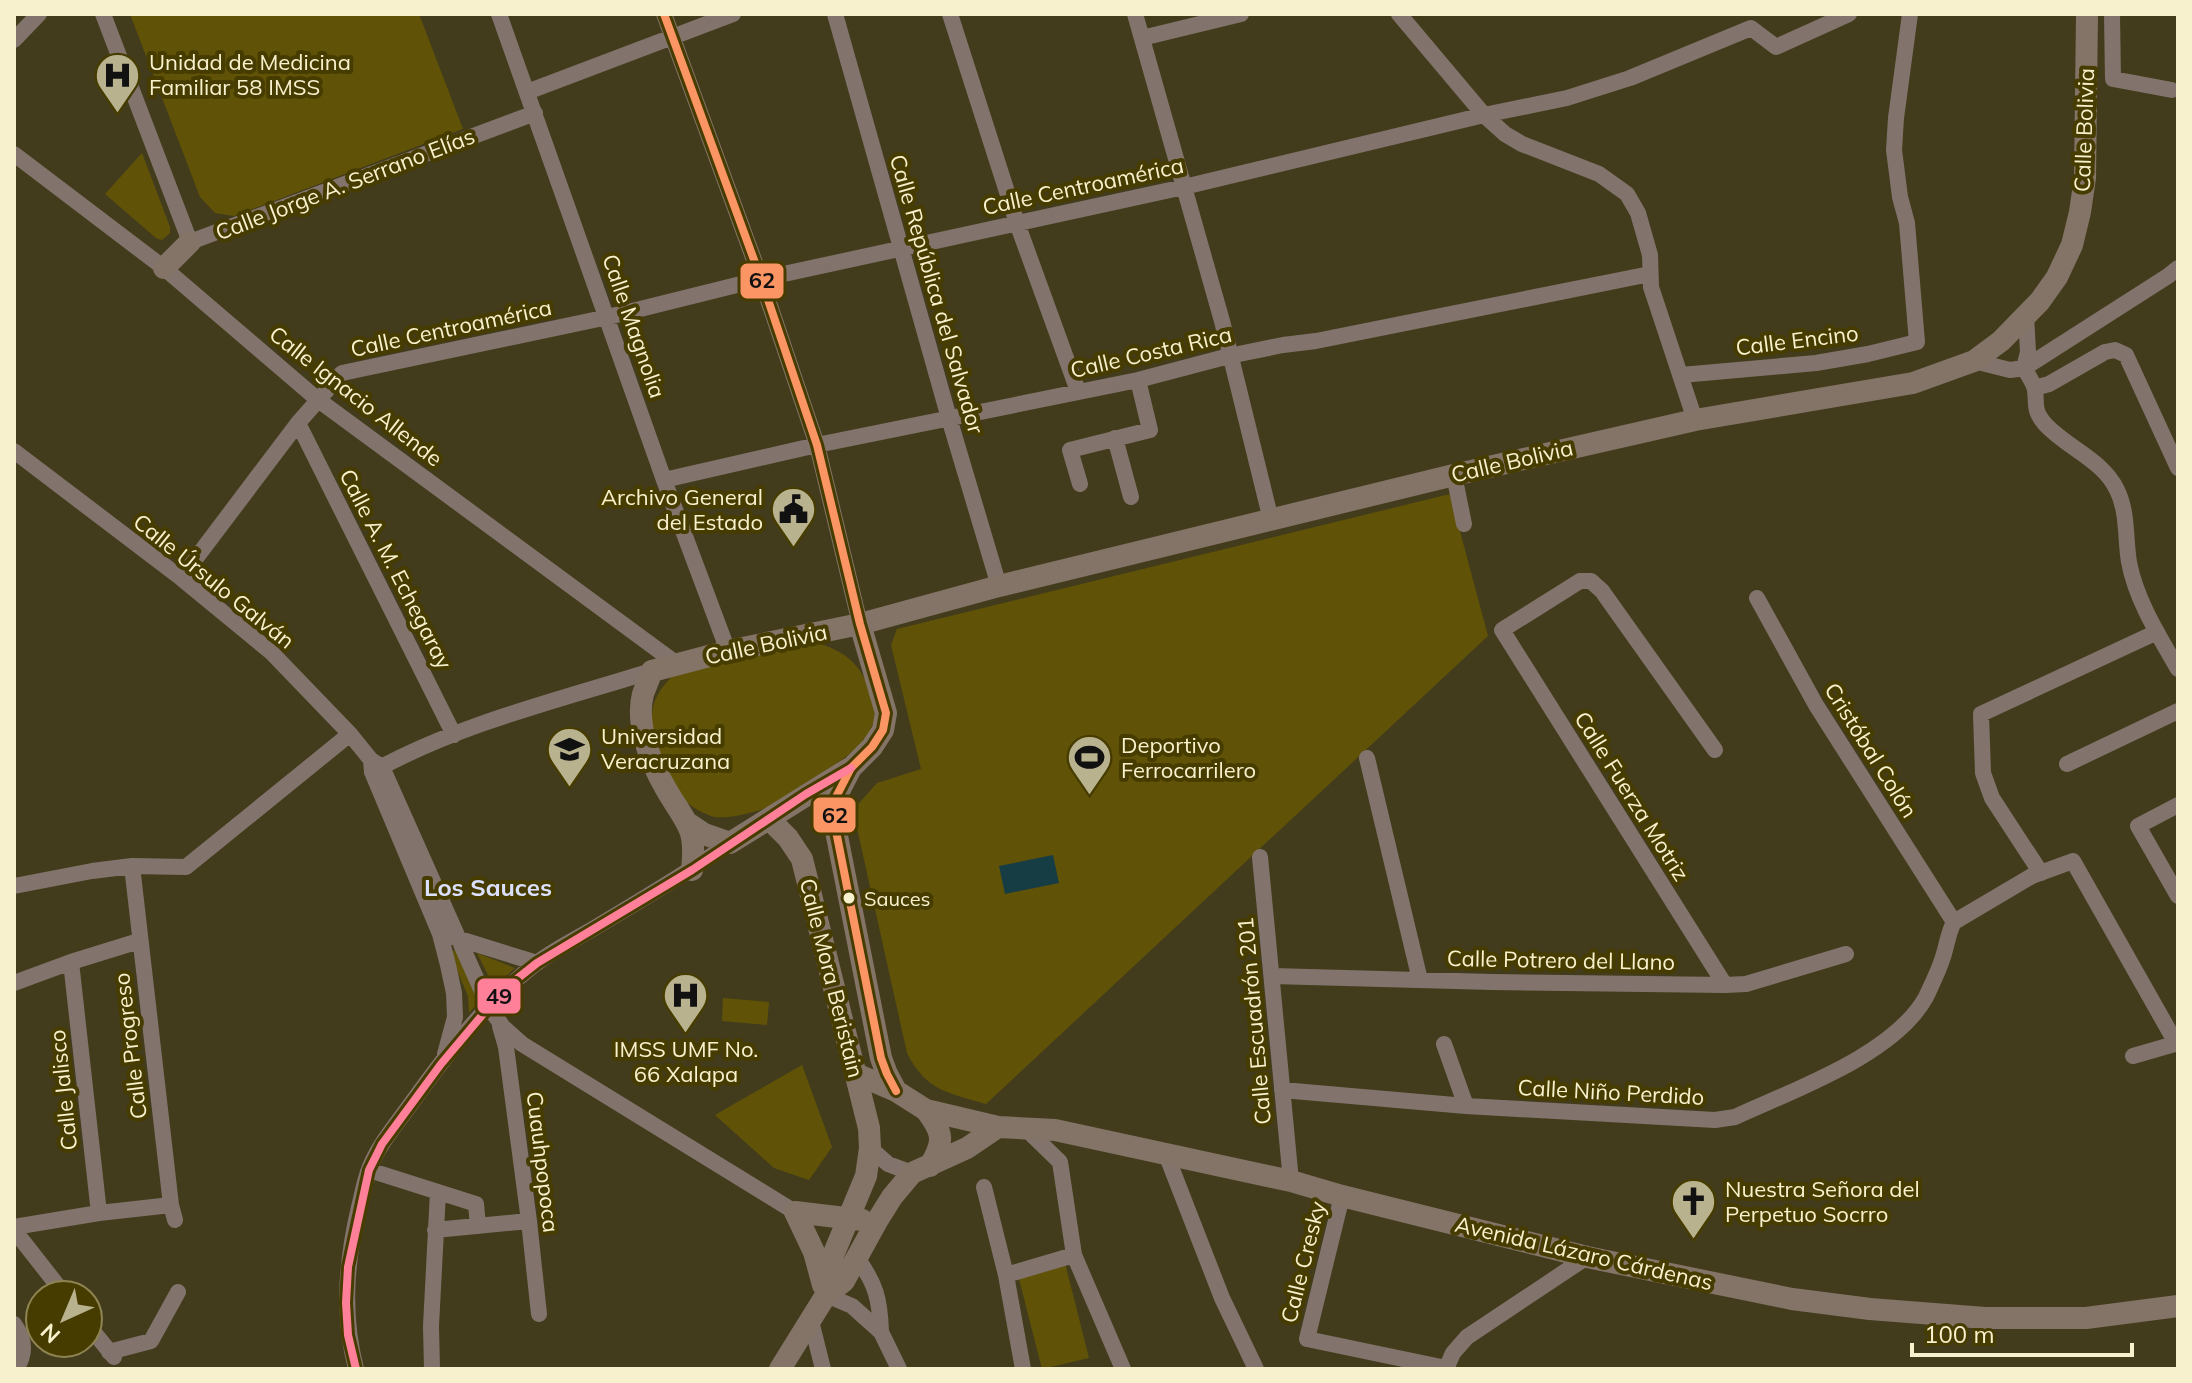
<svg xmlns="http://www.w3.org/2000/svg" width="2192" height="1383" font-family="Mulish,sans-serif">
  <rect width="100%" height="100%" fill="#433c1c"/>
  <path fill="#605307" d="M130,14H419L463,129L234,216L215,213L200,197Z
    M142,153L170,227V233L162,240L156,238L105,194Z
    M1450,494L1488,636L986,1104C949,1093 926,1091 907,1053L853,810L877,783L921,769L891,645L897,629Z
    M817,643C841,650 856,660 867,683C874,696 878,709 873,724C864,747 840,761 821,774C807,783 794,794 780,802C765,810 732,819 715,817C705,815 690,806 683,799C670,786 665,766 659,750C647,717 649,697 676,673Z
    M456,950L483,997L469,1013L468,996L449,952Z
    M477,953L515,968L494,987Z
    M723,998L769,1002L767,1025L722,1021Z
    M802,1065L832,1147L809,1180L774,1168L715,1115Z
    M1065,1263L1089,1358L1042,1369L1018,1275Z"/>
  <path fill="#173d44" d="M1053,855L1059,883L1005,894L999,866Z"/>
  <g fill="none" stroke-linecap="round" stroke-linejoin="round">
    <path stroke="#82746c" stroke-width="16" d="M103,14L190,242L535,113
      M499,14L664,480L728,651
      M664,14L761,279L817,445L860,624
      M835,14L949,418L999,586
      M950,14L1017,223L1078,391
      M1135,14L1222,321L1271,520
      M1399,14L1484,115L1505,134L1522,144L1599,174L1627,194L1638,213L1650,255L1651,287L1695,420
      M2112,14L2113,79L2172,90
      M1142,38L1241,14
      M14,40L39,14
      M527,92L733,14
      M14,154L164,268L317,399L677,664
      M2026,315L2028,352L2024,368C2028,375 2034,383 2035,390C2037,405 2033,410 2045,424C2067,448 2103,460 2117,490C2128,512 2125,538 2129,562C2136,600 2159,636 2178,669
      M1974,361L2010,370L2024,368L2168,276L2178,268
      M1681,375L1816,363L1868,354L1917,342L1907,223L1900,197L1894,150L1896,118L1910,14
      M2035,388L2049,384L2105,352L2115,350L2126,355L2178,468
      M298,423L454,735
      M1115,438L1131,497
      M14,451L181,578L271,652L350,734L371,760L382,767L489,1007L503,1027L522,1044L795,1212
      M1454,475L1464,524
      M664,480L817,445L1138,380L1229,356L1283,345L1316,341L1650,274
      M1080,484L1070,450L1150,430L1138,380
      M181,578L298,423L342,373L608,317L761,279L1184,187L1484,115L1567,98L1630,78L1751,28L1776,47L1849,14
      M1757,598L1816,705L1954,922
      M1715,750L1602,591L1591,581H1580L1502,630L1725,985
      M1367,758L1420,980
      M371,760L372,772L440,934L448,965L454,993L455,1017L445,1054
      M2067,764L2178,711
      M372,772C459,724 558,700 652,671
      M2178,805L2138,826L2178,896
      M1260,857L1291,1181
      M132,866L171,1205L175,1220
      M2041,873L1992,798L1983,773L1981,714L2157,632
      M14,886L92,871L132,866L186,867L350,734
      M453,937L537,963
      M71,962L99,1213
      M1272,976L1492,982L1725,985L1746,984L1846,954
      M14,983L71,962L139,941
      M500,1026L506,1047L529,1221L539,1314
      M1444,1044L1466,1106
      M2133,1056L2178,1043
      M1282,1090L1466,1106L1715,1120L1735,1117C1793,1090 1894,1055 1926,997C1932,984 1939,970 1943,957C1947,945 1948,933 1954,922L2032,876L2073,861L2176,1043
      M1024,1127L1060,1162L1074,1255L1123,1369
      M870,1148L888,1164L912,1173
      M1166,1154L1222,1298L1256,1369
      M369,1170L476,1204L478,1226
      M984,1187L1006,1275L1023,1369
      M1342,1196L1307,1339L1446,1368
      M14,1227L99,1213L171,1205
      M14,1230L65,1295
      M435,1230L529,1221
      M856,1257C876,1283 880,1300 881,1332
      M1006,1275L1074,1255
      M826,1295L852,1306L881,1332L899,1369
      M811,1321L823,1369
      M14,1324C25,1339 26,1354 16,1369
      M88,1325L114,1357
      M109,1352L151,1341L178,1292
      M356,1369C342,1314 346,1262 359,1207C362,1196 364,1183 368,1172C376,1148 395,1126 410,1105C446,1055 485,1003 534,965C553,950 576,939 596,927C641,900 687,873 730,843
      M432,1369L431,1326L438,1192
      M1446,1369L1453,1353L1467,1337L1587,1257"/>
    <path stroke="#847468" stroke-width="22" d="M164,268L190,242
      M860,624L886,713L883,730L872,747L851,768L836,797L834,821L881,1058L887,1074L896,1091
      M769,819L788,838L802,859L869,1128L870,1148L866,1176L827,1270L826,1295
      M689,824L704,834L730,843L850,768
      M692,870C697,826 686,824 666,789C651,763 635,725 643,694C646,686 649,679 652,671L728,651L860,624L999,586L1454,475L1695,420L1913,383L1974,361L2001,341L2040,301L2057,277L2072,245L2080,212L2085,178L2087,14
      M856,1074L896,1091L926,1110L998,1127L1055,1130L1291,1181L1342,1196L1587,1257L1792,1299L1870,1309L1985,1318H2086L2178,1306
      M926,1110C943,1133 945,1140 930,1166
      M795,1212L814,1252L823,1285
      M795,1212L862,1220
      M780,1369L826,1295L844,1281L877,1221L892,1197L912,1173L967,1148L998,1127"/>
    <defs>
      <path id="bus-1" d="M664,14L761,279L817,445L860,624L886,713L883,730L872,747L851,768L836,797L834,821L881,1058L887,1074L896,1091"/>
      <path id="bus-2" d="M356,1369L348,1335L346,1303L348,1267L369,1170L382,1144L441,1064L489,1007L513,982L537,963L692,870L806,794L851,768"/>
    </defs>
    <use href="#bus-1" stroke="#473c00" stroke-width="14"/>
    <use href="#bus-2" stroke="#473c00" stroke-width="14"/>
    <use href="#bus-1" stroke="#fb9564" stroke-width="8"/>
    <use href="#bus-2" stroke="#ff8098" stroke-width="8"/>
  </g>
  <defs>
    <symbol id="hospital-pin" viewBox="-11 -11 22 30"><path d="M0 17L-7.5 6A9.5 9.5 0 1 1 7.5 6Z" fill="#b9b28f" stroke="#473c00"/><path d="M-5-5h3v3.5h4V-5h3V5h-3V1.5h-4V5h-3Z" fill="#111"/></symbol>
    <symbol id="civic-pin" viewBox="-11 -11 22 30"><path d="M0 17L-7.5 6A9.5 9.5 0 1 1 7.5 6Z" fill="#b9b28f" stroke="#473c00"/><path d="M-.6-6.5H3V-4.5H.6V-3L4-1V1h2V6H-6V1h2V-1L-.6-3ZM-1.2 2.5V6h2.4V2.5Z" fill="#111"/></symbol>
    <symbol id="university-pin" viewBox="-11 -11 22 30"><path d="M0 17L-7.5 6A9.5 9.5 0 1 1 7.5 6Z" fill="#b9b28f" stroke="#473c00"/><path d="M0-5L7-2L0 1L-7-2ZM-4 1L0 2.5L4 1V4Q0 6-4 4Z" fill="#111"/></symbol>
    <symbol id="stadium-pin" viewBox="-11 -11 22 30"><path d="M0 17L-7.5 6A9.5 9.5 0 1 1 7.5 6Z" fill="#b9b28f" stroke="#473c00"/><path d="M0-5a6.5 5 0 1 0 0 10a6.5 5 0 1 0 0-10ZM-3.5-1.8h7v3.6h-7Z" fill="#111"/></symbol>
    <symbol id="church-pin" viewBox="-11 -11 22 30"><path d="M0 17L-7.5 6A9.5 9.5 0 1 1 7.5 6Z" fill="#b9b28f" stroke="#473c00"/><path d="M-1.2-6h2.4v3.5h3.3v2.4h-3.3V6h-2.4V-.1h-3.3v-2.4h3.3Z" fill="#111"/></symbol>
  </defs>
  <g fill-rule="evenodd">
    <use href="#hospital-pin" x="92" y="50" width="51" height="69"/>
    <use href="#civic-pin" x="768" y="484" width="51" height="69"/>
    <use href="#university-pin" x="544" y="724" width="51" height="69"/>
    <use href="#stadium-pin" x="1064" y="732" width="51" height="69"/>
    <use href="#hospital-pin" x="660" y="970" width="51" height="69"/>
    <use href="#church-pin" x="1668" y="1176" width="51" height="69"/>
  </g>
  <circle fill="#f8f1cd" stroke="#473c00" stroke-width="3" cx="849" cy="898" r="7"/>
  <g text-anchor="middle" stroke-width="8" stroke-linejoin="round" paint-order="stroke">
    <g font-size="20" fill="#f8f1cd" stroke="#473c00" text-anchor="start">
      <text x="864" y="906">Sauces</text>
    </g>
    <g font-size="22" fill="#f8f1cd" stroke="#473c00" text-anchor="start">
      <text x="149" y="70">Unidad de Medicina<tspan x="149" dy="25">Familiar 58 IMSS</tspan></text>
      <text x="763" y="505" text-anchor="end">Archivo General<tspan x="763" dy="25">del Estado</tspan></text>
      <text x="601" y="744">Universidad<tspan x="601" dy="25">Veracruzana</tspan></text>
      <text x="1121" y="753">Deportivo<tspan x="1121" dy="25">Ferrocarrilero</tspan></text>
      <text x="686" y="1057" text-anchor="middle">IMSS UMF No.<tspan x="686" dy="25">66 Xalapa</tspan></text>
      <text x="1725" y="1197">Nuestra Señora del<tspan x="1725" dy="25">Perpetuo Socrro</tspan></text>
    </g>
    <g font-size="22" fill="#f8f1cd" stroke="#473c00">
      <text transform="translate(2084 130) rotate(-88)" y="8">Calle Bolivia</text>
      <text transform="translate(345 184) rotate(-21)" y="8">Calle Jorge A. Serrano Elías</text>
      <text transform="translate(1083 186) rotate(-12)" y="8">Calle Centroamérica</text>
      <text transform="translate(937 294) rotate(74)" y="8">Calle República del Salvador</text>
      <text transform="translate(634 326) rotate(71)" y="8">Calle Magnolia</text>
      <text transform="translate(451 328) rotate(-12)" y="8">Calle Centroamérica</text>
      <text transform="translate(1797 340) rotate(-7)" y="8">Calle Encino</text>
      <text transform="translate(1151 352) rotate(-13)" y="8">Calle Costa Rica</text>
      <text transform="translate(356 396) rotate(38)" y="8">Calle Ignacio Allende</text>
      <text transform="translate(1512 461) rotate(-13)" y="8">Calle Bolivia</text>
      <text transform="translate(396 569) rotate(63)" y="8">Calle A. M. Echegaray</text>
      <text transform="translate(214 581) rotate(39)" y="8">Calle Úrsulo Galván</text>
      <text transform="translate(766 644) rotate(-12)" y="8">Calle Bolivia</text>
      <text transform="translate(1871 750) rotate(58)" y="8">Cristóbal Colón</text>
      <text transform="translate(1632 796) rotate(58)" y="8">Calle Fuerza Motriz</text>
      <text transform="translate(1561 960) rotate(1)" y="8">Calle Potrero del Llano</text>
      <text transform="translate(832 978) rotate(76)" y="8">Calle Mora Beristain</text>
      <text transform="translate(1254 1021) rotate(-95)" y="8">Calle Escuadrón 201</text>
      <text transform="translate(130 1046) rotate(-97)" y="8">Calle Progreso</text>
      <text transform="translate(63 1090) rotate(-96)" y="8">Calle Jalisco</text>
      <text transform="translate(1611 1092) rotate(3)" y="8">Calle Niño Perdido</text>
      <text transform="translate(543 1162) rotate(83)" y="8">Cuauhpopoca</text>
      <text transform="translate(1584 1253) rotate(13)" y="8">Avenida Lázaro Cárdenas</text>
      <text transform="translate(1303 1262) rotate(-76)" y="8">Calle Cresky</text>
    </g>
    <g font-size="24" font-weight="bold" fill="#dbe0fd" stroke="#473c00">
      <text x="488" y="896">Los Sauces</text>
    </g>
  </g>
  <g stroke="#473c00" stroke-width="3">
    <rect x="739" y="262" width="46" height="38" rx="8" fill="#fb9564"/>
    <rect x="812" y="796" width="45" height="38" rx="8" fill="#fb9564"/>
    <rect x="476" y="977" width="46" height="38" rx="8" fill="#ff8098"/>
  </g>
  <g font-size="22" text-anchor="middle" font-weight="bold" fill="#111">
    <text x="762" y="288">62</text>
    <text x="835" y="823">62</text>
    <text x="499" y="1004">49</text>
  </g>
  <rect width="2192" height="1383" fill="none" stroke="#f8f1cd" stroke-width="32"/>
  <g transform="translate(64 1319) rotate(224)"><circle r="38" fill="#473c00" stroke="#8e8452" stroke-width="2"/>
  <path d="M0-6L14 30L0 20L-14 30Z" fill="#b9b28f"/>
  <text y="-12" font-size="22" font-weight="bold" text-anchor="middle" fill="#f8f1cd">N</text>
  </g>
  <path d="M1912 1343v12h220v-12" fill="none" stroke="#f8f1cd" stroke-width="4"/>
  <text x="1924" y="1343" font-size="24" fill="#f8f1cd" stroke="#473c00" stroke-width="6" paint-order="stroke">100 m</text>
</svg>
